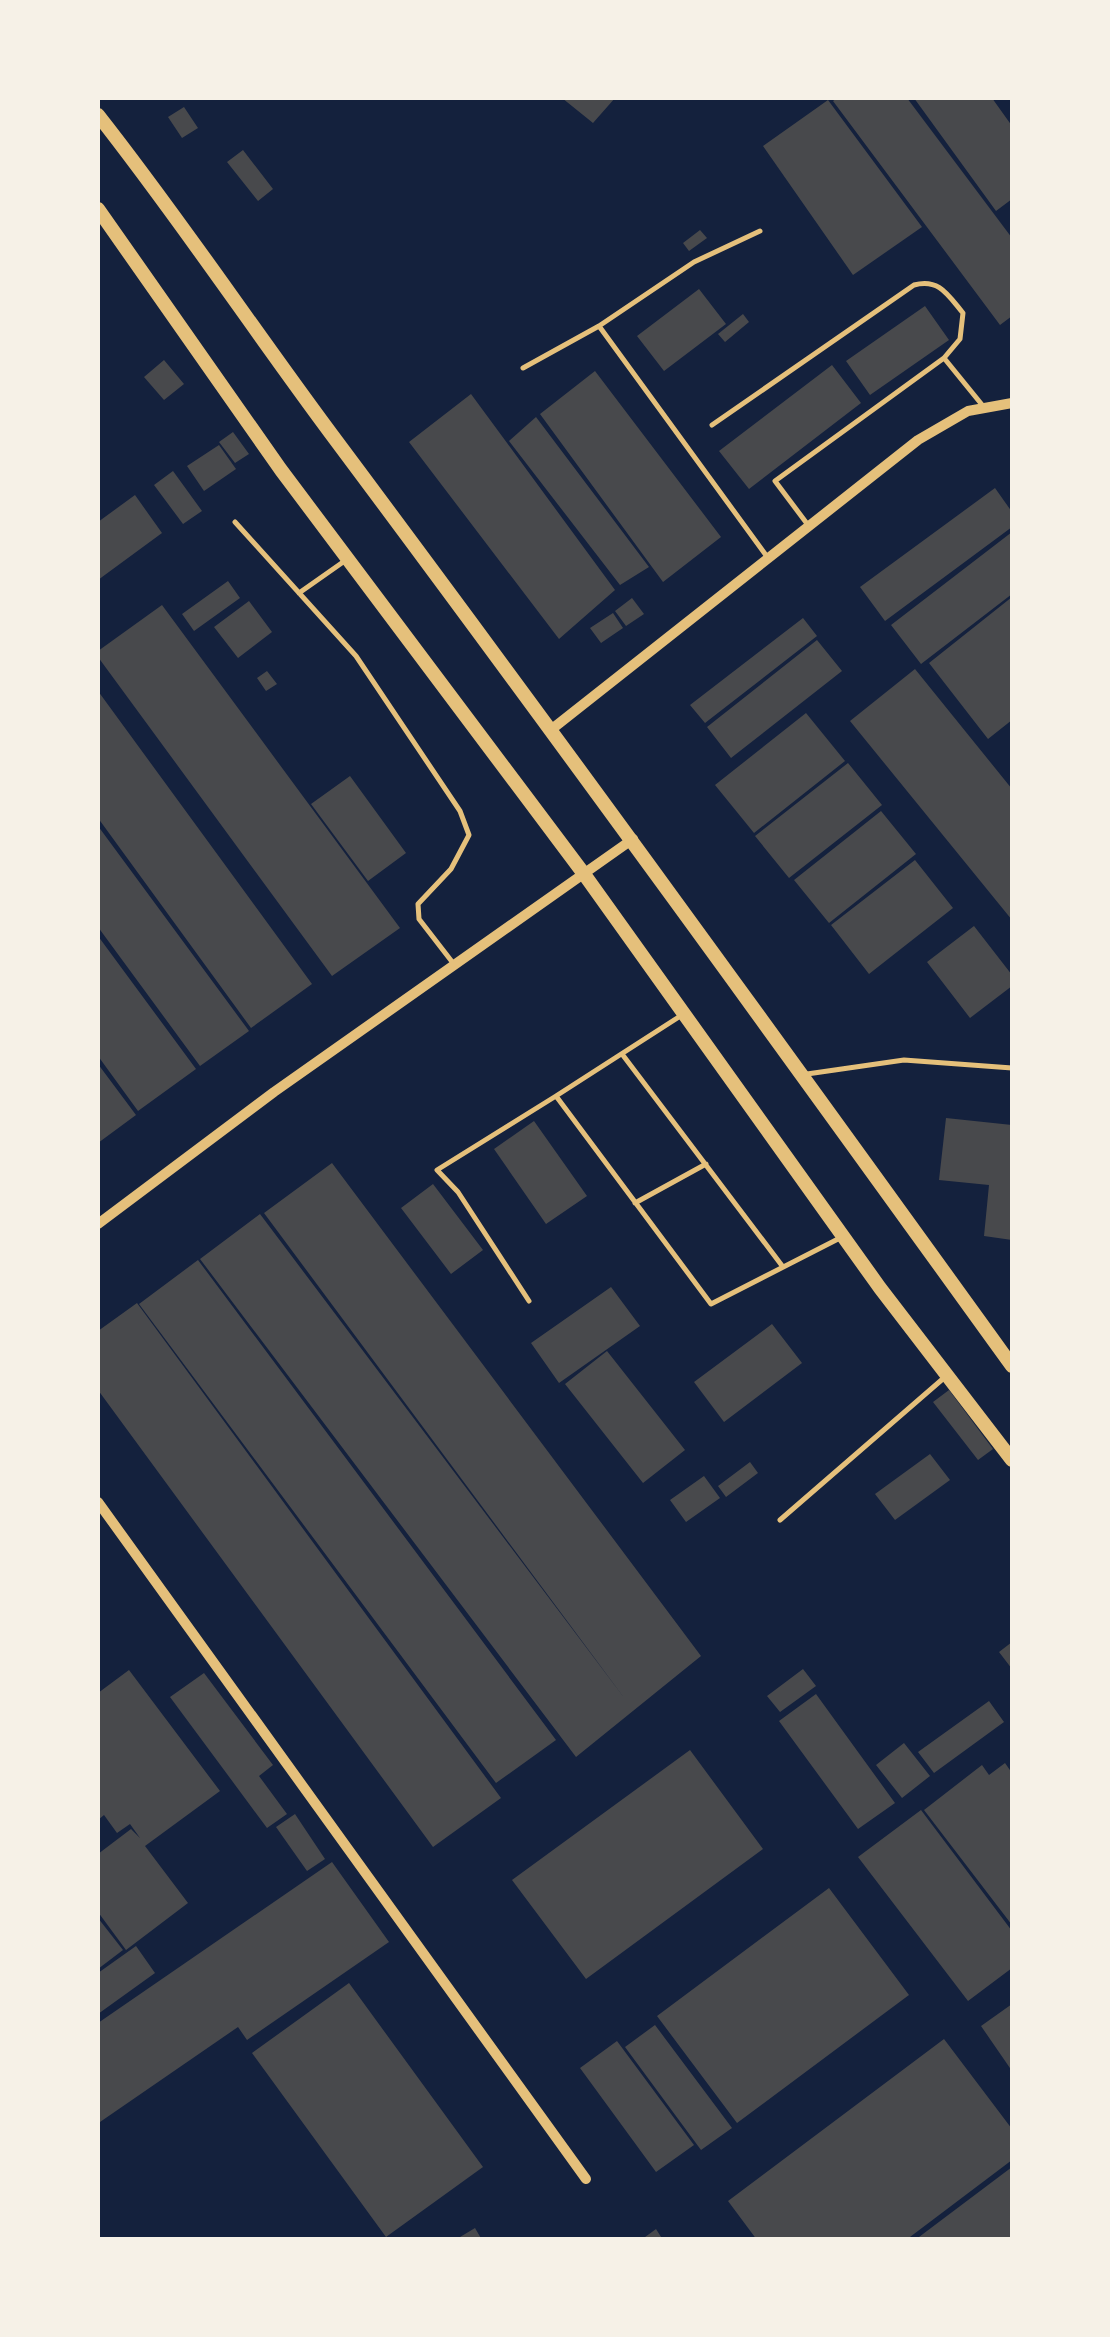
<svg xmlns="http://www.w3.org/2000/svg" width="1110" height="2337" font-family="'Exo 2',sans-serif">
  <rect width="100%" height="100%" fill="#14213d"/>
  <path fill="#48494c" d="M562,98H615L593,123Z
    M837,98H907L1012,238V316L1000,325L833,101Z
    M914,98H992L1012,126V199L996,211Z
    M828,100L922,227L853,275L763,146Z
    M184,107L198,128L182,138L168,117Z
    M243,150L273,189L258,201L227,162Z
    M700,230L707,238L689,251L683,243Z
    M699,289L726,324L664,371L637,336Z
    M925,306L949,340L870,395L846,361Z
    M743,314L749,322L725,342L718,334Z
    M164,360L184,384L164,400L144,377Z
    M832,365L861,403L749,489L719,451Z
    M595,371L721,537L663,582L540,414Z
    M471,394L615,590L559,639L409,442Z
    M536,417L649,567L620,585L509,441Z
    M233,432L249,454L235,463L219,442Z
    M219,445L236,469L204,491L187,466Z
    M173,471L202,511L183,524L154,485Z
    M995,488L1012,512V527L885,621L860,587Z
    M135,495L162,533L98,580V522Z
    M1012,532V594L921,664L891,625Z
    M228,581L240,598L194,631L182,614Z
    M1012,597V720L988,739L929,663Z
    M632,598L644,614L626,626L615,611Z
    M249,601L272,632L238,658L214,627Z
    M162,605L400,928L332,976L98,657V651Z
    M613,613L623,628L601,643L590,628Z
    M803,618L817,636L705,723L690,705Z
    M817,640L842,671L731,758L707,727Z
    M915,669L1012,789V920L850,721Z
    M267,671L277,684L266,691L257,678Z
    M98,691L312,984L251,1028L98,818Z
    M806,713L845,761L754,833L715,785Z
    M848,763L882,805L789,878L755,836Z
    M350,776L406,853L368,881L311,804Z
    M881,811L916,854L829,923L794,880Z
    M98,826L249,1031L200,1066L98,927Z
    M915,860L953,908L869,974L831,925Z
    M974,926L1012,975V986L970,1018L927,962Z
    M98,936L196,1069L138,1111L98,1056Z
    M98,1064L136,1115L98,1143Z
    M946,1118L1012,1125V1240L984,1236L989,1185L939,1180Z
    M534,1121L587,1196L546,1224L494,1149Z
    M332,1163L701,1656L576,1757L200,1259L260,1214L625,1699L264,1213Z
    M433,1184L483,1250L451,1274L401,1208Z
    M198,1260L556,1740L496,1783L139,1304Z
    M611,1287L640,1326L559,1383L531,1343Z
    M137,1303L501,1798L433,1847L98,1390V1331Z
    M772,1324L802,1363L724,1422L694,1382Z
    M607,1351L685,1450L643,1483L565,1384Z
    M949,1390L993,1449L978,1460L933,1402Z
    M930,1454L950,1480L895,1520L875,1494Z
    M750,1462L758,1473L726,1497L718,1486Z
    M704,1476L720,1498L686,1522L670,1500Z
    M1012,1642V1669L999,1652Z
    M803,1669L816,1686L780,1712L767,1696Z
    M129,1670L220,1791L145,1846L188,1903L126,1950L98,1912V1854L131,1829L140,1838L130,1824L117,1833L104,1815L98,1820V1693Z
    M204,1673L273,1765L259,1776L287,1814L267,1828L170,1697Z
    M816,1694L895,1803L858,1829L779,1721Z
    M989,1701L1004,1722L934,1773L918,1752Z
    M904,1743L930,1776L902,1798L876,1765Z
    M690,1750L763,1849L586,1979L512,1880Z
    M1005,1763L1012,1773V1925L924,1810L982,1765L989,1775Z
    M921,1810L1012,1931V1968L968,2001L858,1857Z
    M295,1814L325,1859L307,1871L276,1827Z
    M332,1862L389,1942L247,2040L238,2027L100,2122L98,2023Z
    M829,1888L909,1995L737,2123L657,2016Z
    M98,1918L123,1950L98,1969Z
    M136,1946L155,1973L98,2014V1973Z
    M349,1983L483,2167L386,2237L252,2053Z
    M1012,2004V2071L981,2026Z
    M655,2025L732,2128L701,2150L625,2047Z
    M944,2039L1012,2129V2160L906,2240H757L728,2201Z
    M617,2041L694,2145L656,2172L580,2068Z
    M1012,2167V2240H915Z
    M475,2228L482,2240H455Z
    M656,2229L663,2240H641Z"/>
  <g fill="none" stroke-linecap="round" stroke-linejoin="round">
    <path stroke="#e5c07b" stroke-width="5" d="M760,231L694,262L599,326L768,558
      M944,358L983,406
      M523,368L599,326
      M712,425L914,285C939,278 948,295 963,313L960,339L944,358L775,481L808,525
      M235,522L356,656L460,811L469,835L451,869L418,904L419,919L453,963
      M299,593L346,560
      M682,1015L556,1096L711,1304L840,1238
      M622,1054L783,1267
      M807,1074L904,1060L1012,1068
      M635,1203L706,1164
      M529,1301L458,1192L437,1170L556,1096
      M780,1520L945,1377"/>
    <path stroke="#e5c07b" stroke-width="10" d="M552,729L918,440L968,411L1012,403
      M98,1224L274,1092L633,839
      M98,1502L586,2179"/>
    <path stroke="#e5c07b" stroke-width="14" d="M98,115C180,219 253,329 332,435C562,743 787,1054 1012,1366
      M98,209L281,470L584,874L880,1288L1012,1460"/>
  </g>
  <rect width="1110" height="2337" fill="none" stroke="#f6f1e7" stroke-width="200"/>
</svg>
